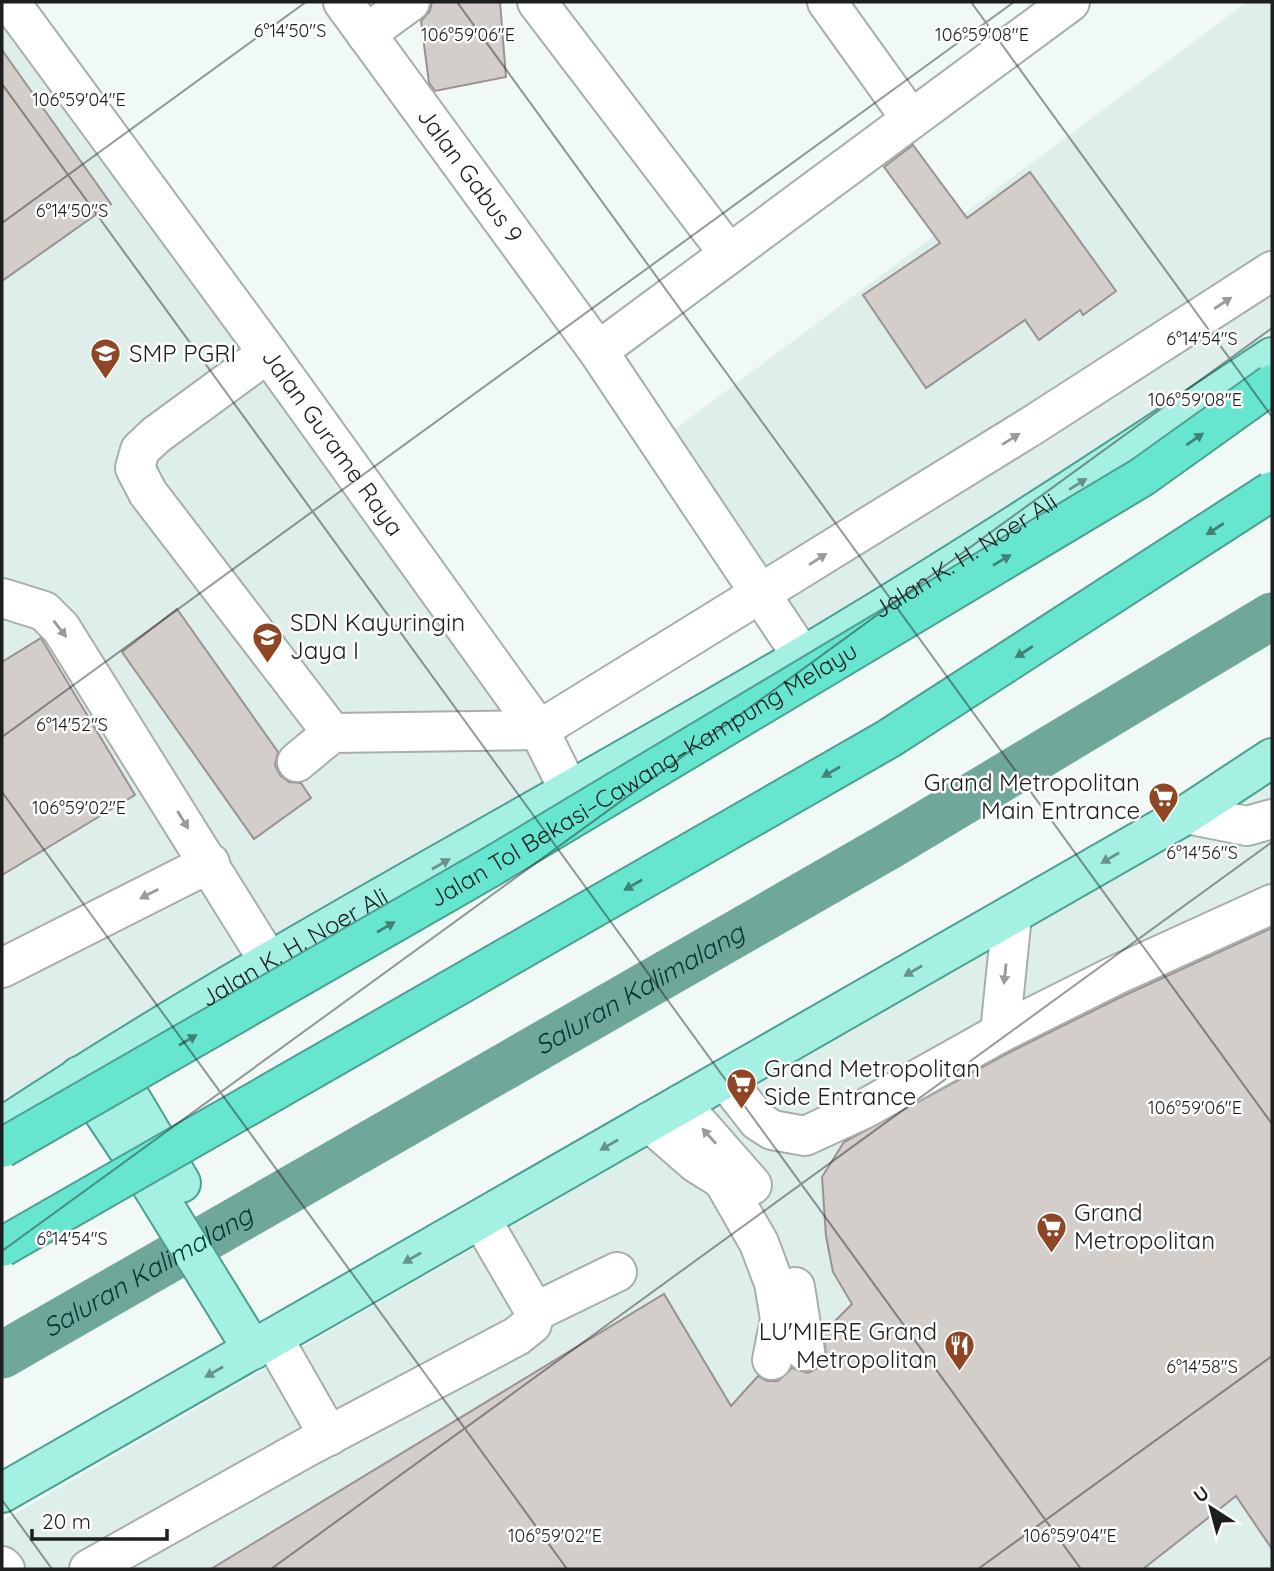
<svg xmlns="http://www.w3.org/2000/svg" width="1274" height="1571" font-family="Quicksand,sans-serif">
  <rect width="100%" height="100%" fill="#f1f9f7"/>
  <path fill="#deefeb" d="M2,2L569,790L2,1127Z
    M1247,2H1272V357L802,656L662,439Z
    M1272,766V1569H2V1521L670,1134Z"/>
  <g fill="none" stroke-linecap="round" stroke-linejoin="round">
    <path stroke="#70a79b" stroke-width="47" id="s1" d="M2,1355L889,846L1272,616"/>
  </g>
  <path fill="#d4cecb" stroke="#999390" stroke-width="2" d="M432,2H500L506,77L435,91L429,83L421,21L430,11Z
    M2,50L111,204L2,281Z
    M913,145L967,218L1030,172L1116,291L1083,315L1080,310L1039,340L1025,320L926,388L863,295L940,243L884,167Z
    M177,609L278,752L275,765L280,775L289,782L301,783L311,798L254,839L122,652Z
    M41,638L135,795L2,875V662Z
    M1272,928V1549L1236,1496L1143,1569H211L664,1294L731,1406L758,1376L767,1381H778L792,1368L808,1373L818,1368L826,1358L824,1332L852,1304L833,1272L826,1236L822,1177L844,1142L1010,1052L1123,996Z"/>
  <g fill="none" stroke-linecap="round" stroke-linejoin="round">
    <defs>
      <g id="minor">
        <path id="s2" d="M10,2L268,353L539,730L569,790"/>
        <path id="s3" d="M343,2L598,351L802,656"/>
        <path d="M537,2L729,254"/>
        <path d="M827,2L911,119"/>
        <path d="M366,34L410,2"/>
        <path d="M598,351L1070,2"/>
        <path d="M268,353L156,435L140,450L135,468L148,493L332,733"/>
        <path d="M2,598L44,611L61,628L270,963"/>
        <path d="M297,762L332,733L539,730L1033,425L1272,271"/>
        <path d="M1187,814L1247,826L1272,819"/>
        <path d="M2,968L210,863"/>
        <path d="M1000,1033L1012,915"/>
        <path d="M725,1079L758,1121L772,1130L805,1136L866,1108L1000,1033L1114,976L1272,904"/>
        <path d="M681,1104L752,1185"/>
        <path d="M649,1122L696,1163L723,1180L759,1243L774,1283L780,1319L772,1360"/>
        <path d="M795,1287L805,1351"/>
        <path d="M535,1312L617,1272"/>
        <path d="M273,1338L329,1436"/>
        <path d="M2,1566L5,1569"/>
        <path d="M89,1569L309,1446L517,1336L532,1324L535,1312L481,1219"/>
      </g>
      <g id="major">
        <path d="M108,1060L181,1183"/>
        <path d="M79,1076L142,1170L253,1350"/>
        <path id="s4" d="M2,1127C259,957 534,815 800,658C960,563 1117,460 1272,357"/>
        <path d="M2,1493L1187,814L1272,758"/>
      </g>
    </defs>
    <use href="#minor" stroke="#a7aeac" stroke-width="42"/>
    <use href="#major" stroke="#4da091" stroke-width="42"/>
    <use href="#minor" stroke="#fff" stroke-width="38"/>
    <use href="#major" stroke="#a4f0e2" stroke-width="38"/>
    <defs>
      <g id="highway-bridge">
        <path id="s5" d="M2,1148L489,868L1142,477L1272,384"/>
        <path d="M2,1247L888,739L1272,491"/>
      </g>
    </defs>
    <use href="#highway-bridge" stroke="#4da091" stroke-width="42" stroke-linecap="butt"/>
    <use href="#highway-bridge" stroke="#67e6cf" stroke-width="38"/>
  </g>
  <defs><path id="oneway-solid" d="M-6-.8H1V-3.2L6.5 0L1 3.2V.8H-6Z" transform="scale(1.75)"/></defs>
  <g fill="#999a9a">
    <use href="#oneway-solid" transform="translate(1223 303) rotate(-33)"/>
    <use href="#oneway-solid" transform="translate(1011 439) rotate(-32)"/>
    <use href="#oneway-solid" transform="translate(818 559) rotate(-32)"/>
    <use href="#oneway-solid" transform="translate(60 629) rotate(52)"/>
    <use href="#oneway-solid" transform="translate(183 820) rotate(58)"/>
    <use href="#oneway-solid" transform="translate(149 894) rotate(153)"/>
    <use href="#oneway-solid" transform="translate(1005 974) rotate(96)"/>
    <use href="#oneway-solid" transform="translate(709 1136) rotate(-132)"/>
  </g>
  <g fill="#428276">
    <use href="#oneway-solid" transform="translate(1195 439) rotate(-35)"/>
    <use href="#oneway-solid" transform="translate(1215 529) rotate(147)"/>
    <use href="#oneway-solid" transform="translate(1002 560) rotate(-31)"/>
    <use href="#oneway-solid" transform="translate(1024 652) rotate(147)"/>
    <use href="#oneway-solid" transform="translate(831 772) rotate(150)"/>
    <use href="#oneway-solid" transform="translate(633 885) rotate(150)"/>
    <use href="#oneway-solid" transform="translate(386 927) rotate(-30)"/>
    <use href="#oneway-solid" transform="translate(188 1040) rotate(-30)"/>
  </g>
  <g fill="#67928a">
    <use href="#oneway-solid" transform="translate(1078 484) rotate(-32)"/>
    <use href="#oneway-solid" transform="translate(1110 858) rotate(150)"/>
    <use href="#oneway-solid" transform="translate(441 864) rotate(-30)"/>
    <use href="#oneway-solid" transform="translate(913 971) rotate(150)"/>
    <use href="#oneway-solid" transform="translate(609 1145) rotate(150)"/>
    <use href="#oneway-solid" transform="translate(412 1258) rotate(150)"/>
    <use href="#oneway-solid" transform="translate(214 1372) rotate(150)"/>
  </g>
  <path fill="none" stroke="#1c1f1e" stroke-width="2" stroke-opacity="0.45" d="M457,2L1272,1124M971,2L1272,417M2,84L1081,1569M2,223L306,2M2,737L1014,2M2,792L567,1569M2,1251L1272,328M2,1500L52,1569M271,1569L1272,842M978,1569L1272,1356"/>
  <defs>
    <symbol id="school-pin" viewBox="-11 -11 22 30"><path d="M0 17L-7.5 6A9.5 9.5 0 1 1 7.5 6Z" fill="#8e4624" stroke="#fff"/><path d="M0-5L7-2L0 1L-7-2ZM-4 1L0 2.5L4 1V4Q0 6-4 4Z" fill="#fff"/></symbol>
    <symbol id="supermarket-pin" viewBox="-11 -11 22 30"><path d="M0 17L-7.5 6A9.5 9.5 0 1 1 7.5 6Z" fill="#8e4624" stroke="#fff"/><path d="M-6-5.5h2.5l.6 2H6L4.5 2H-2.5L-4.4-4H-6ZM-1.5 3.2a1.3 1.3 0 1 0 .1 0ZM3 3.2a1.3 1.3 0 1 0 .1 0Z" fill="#fff"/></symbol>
    <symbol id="restaurant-pin" viewBox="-11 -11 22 30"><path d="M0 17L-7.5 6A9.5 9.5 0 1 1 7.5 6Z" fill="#8e4624" stroke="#fff"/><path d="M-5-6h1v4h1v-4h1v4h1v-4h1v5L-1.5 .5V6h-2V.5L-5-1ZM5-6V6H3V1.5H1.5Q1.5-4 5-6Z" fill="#fff"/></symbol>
  </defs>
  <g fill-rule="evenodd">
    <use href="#school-pin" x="88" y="336" width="35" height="47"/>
    <use href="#school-pin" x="250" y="620" width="35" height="47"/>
    <use href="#supermarket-pin" x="1146" y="780" width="35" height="47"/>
    <use href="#supermarket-pin" x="724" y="1066" width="35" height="47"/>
    <use href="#supermarket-pin" x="1034" y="1210" width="35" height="47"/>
    <use href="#restaurant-pin" x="942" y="1328" width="35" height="47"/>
  </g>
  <g text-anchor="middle" stroke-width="5" stroke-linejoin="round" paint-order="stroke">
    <g font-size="24" fill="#1c1f1e" stroke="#fff">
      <text dy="8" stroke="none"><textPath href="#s3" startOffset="215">Jalan Gabus 9</textPath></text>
      <text dy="8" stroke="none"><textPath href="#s2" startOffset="546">Jalan Gurame Raya</textPath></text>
      <text dy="8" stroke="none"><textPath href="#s4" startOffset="1120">Jalan K. H. Noer Ali</textPath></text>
      <text dy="8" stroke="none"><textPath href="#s5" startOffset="742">Jalan Tol Bekasi–Cawang–Kampung Melayu</textPath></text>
      <text dy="8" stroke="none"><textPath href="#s4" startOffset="343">Jalan K. H. Noer Ali</textPath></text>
    </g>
    <g font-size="24" fill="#1c1f1e" stroke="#fff" text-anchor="start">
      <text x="129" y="362">SMP PGRI</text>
      <text x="290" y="631">SDN Kayuringin<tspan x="290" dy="28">Jaya I</tspan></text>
      <text x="1140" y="791" text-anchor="end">Grand Metropolitan<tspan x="1140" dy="28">Main Entrance</tspan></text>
      <text x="764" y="1077">Grand Metropolitan<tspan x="764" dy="28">Side Entrance</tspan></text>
      <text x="1074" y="1221">Grand<tspan x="1074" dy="28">Metropolitan</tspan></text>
      <text x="937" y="1340" text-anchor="end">LU'MIERE Grand<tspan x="937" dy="28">Metropolitan</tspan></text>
    </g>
    <g font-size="26" font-style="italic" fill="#00362e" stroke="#fff">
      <text dy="9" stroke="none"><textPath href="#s1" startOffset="735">Saluran Kalimalang</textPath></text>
      <text dy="9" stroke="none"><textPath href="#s1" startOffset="168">Saluran Kalimalang</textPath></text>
    </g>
  </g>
  <g font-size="18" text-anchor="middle" fill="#1c1f1e" stroke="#fff" stroke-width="5" stroke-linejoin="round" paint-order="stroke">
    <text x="290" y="37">6°14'50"S</text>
    <text x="468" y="41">106°59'06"E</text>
    <text x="982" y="41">106°59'08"E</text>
    <text x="79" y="106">106°59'04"E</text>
    <text x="72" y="217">6°14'50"S</text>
    <text x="1202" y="345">6°14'54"S</text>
    <text x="1195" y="406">106°59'08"E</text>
    <text x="72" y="731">6°14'52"S</text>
    <text x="79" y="814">106°59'02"E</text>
    <text x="1202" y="859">6°14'56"S</text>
    <text x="1195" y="1114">106°59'06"E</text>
    <text x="72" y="1245">6°14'54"S</text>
    <text x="1202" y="1373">6°14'58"S</text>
    <text x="555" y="1542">106°59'02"E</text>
    <text x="1070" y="1542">106°59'04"E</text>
  </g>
  <rect width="1274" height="1571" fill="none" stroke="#1c1f1e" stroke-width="7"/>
  <g transform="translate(1211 1508) rotate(324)" stroke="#ffffff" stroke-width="5" paint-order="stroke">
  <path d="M0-5L12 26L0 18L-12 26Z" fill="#1c1f1e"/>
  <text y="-10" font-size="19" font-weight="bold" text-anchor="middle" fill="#1c1f1e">U</text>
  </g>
  <path d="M32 1529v10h135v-10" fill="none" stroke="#1c1f1e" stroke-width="3.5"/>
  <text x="42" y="1529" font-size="21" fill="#1c1f1e" stroke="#ffffff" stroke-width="5" paint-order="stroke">20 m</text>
</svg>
